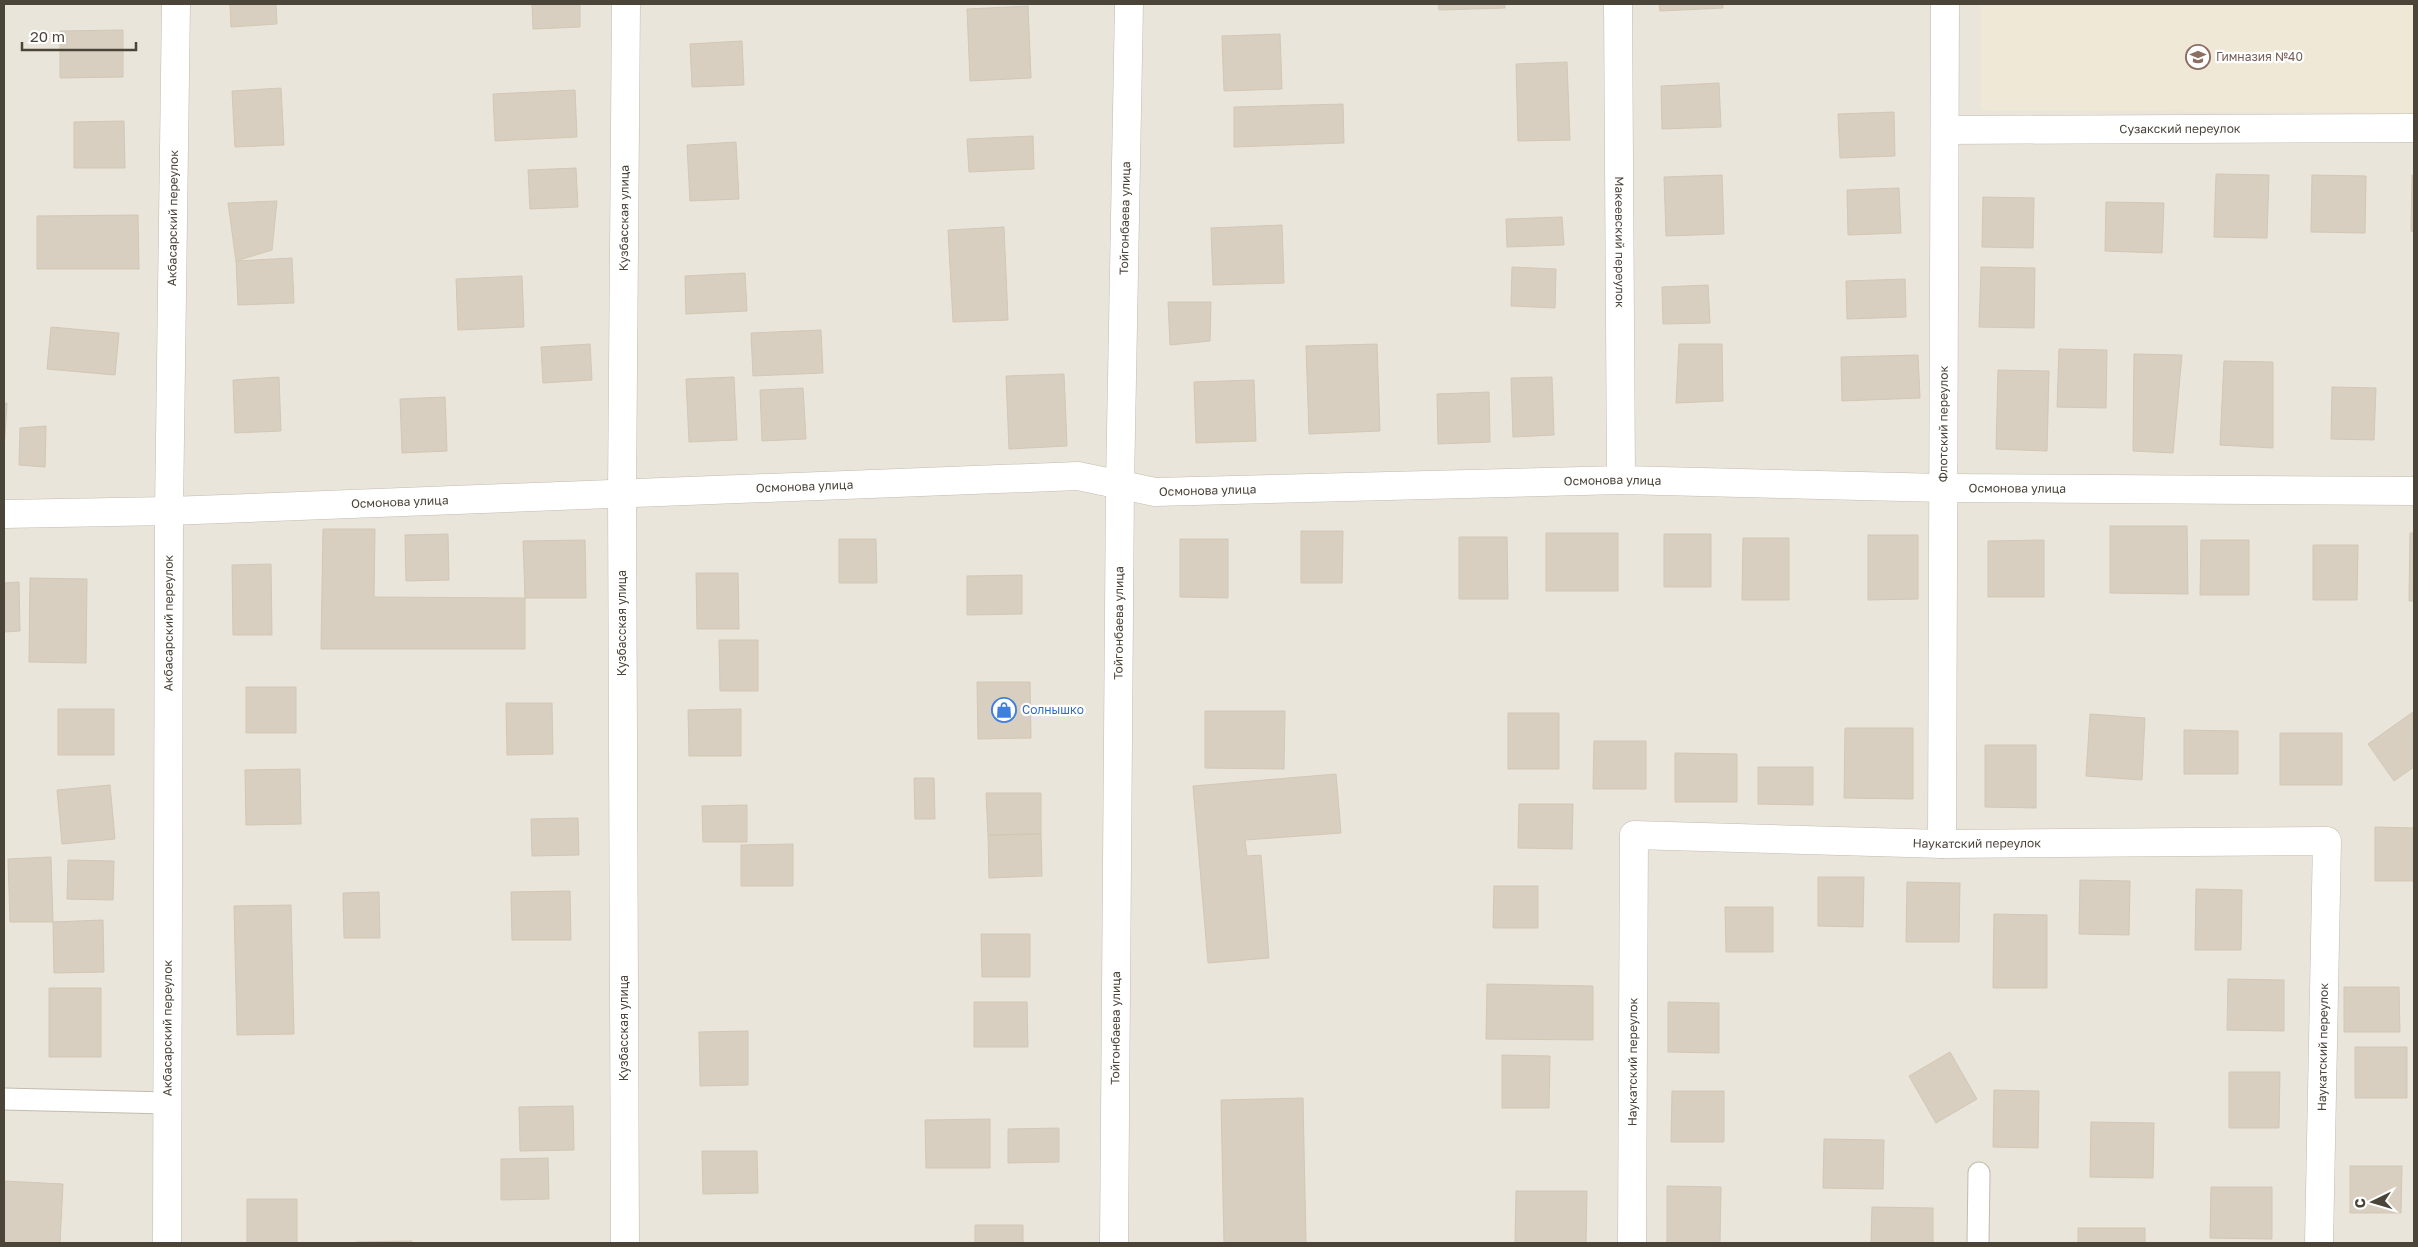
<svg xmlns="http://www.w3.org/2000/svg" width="2418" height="1247" font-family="'Golos Text',sans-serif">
  <rect width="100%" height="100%" fill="#f6f3ec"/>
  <path fill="#eae5da" d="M4,4H2414V1243H4Z"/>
  <path fill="#efe8d6" d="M1981,4H2414V113L1981,110Z"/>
  <path fill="#d8cfc1" stroke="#d3c7b4" d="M230,4H276L277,24L231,27Z
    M532,4H580V27L533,29Z
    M1438,4H1505V8L1439,10Z
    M1659,4H1723V8L1660,11Z
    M1028,6L1031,78L970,81L967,9Z
    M123,30V77L60,78V31Z
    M1280,34L1282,89L1224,91L1222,36Z
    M742,41L744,85L692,87L690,44Z
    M1567,62L1570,140L1518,141L1516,64Z
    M1719,83L1721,127L1662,129L1661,86Z
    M281,88L284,145L235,147L232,91Z
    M575,90L577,137L495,141L493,94Z
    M1343,104L1344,143L1234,147V107Z
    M1894,112L1895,156L1840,158L1838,114Z
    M124,121L125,168H74V122Z
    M1033,136L1034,169L969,172L967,139Z
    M736,142L739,199L690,201L687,145Z
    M576,168L578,207L530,209L528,170Z
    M2216,174L2269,175L2267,238L2214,237Z
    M1722,175L1724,234L1666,236L1664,177Z
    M2312,175L2366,176L2365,233L2311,232Z
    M2412,175H2414V232L2411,231Z
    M1899,188L1901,233L1848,235L1847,190Z
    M1983,197L2034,198L2033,248L1982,247Z
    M277,201L272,250L236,261L228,203Z
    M2106,202L2164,203L2162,253L2105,251Z
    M138,215L139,269H37V216Z
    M1562,217L1564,245L1507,247L1506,219Z
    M1282,225L1284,283L1213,285L1211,228Z
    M1004,227L1008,320L953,322L948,230Z
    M292,258L294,303L238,305L236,261Z
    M1512,267L1556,269L1555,308L1511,306Z
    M1981,267L2035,268L2034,328L1979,327Z
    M745,273L747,311L686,314L685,276Z
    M522,276L524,327L458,330L456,279Z
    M1905,279L1906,317L1847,319L1846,281Z
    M1708,285L1710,323L1663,324L1662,287Z
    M1168,302H1211L1210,341L1170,345Z
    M51,327L119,333L115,375L47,369Z
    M821,330L823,373L753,376L751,333Z
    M590,344L592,380L543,383L541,347Z
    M1377,344L1380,431L1309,434L1306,346Z
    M1679,344H1722L1723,401L1676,403Z
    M2059,349L2107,350L2106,408L2057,407Z
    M2134,354L2182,355L2173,453L2133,451Z
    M1918,355L1920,398L1842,401L1841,357Z
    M2224,361L2273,362V448L2220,445Z
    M1998,370L2049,371L2047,451L1996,449Z
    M1064,374L1067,446L1009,449L1006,376Z
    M279,377L281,431L235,433L233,380Z
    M734,377L737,440L689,442L686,379Z
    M1552,377L1554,435L1513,437L1511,378Z
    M1254,380L1256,441L1196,443L1194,382Z
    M2332,387L2376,388L2374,440L2331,439Z
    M803,388L806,439L762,441L760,390Z
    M1489,392L1490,442L1438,444L1437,394Z
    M445,397L447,451L402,453L400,399Z
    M4,403H7L4,451Z
    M46,426L45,467L19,465L20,428Z
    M2110,526H2187L2188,594L2110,593Z
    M323,529H375L374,597L525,598V649H321Z
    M1301,531H1343L1342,583H1301Z
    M1546,533H1618V591H1546Z
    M2410,533H2414V601H2409Z
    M448,534L449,580L406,581L405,535Z
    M1664,534H1711V587H1664Z
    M1868,535H1918V599L1868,600Z
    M1459,537H1507L1508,599H1459Z
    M1743,538H1789V600H1742Z
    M839,539H876L877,583H839Z
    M1180,539H1228V598L1180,597Z
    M585,540L586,598H525L523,541Z
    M2044,540V597H1988V541Z
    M2201,540H2249V595H2200Z
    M2313,545H2358L2357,600H2313Z
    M271,564L272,635H233L232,565Z
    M696,573H738L739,629H697Z
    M1022,575V614L967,615V576Z
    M30,578L87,579L86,663L29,662Z
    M19,582L20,631L4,632V583Z
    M719,640H758V691H720Z
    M977,682H1030L1031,738L978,739Z
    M246,687H296V733H246Z
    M506,703H552L553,754L507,755Z
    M58,709H114V755H58Z
    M741,709V756H689L688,710Z
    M1205,711H1285L1284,769L1205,768Z
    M2413,712L2414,767L2394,781L2368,744Z
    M1508,713H1559V769H1508Z
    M2090,714L2145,718L2142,780L2086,776Z
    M1845,728H1913V799L1844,798Z
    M2184,730L2238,731V774H2184Z
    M2280,733H2342V785H2280Z
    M1594,741H1646V789H1593Z
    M1985,745H2036V808L1985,807Z
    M1675,753L1737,754V802H1675Z
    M1758,767H1813V805L1758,804Z
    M300,769L301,824L246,825L245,770Z
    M1336,774L1341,833L1245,840L1247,856L1261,855L1269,958L1208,963L1193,786Z
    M914,778H934L935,819H915Z
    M110,785L115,839L62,844L57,790Z
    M986,793H1041V834L988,835Z
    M1519,804H1573L1572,849L1518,848Z
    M747,805V842H703L702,806Z
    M578,818L579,855L532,856L531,819Z
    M2375,827L2414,828V881H2375Z
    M1041,834L1042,876L989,878L988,835Z
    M793,844V886H741V845Z
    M51,857L53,922H10L8,859Z
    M68,860L114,861L113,900L67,899Z
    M1818,877H1864L1863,927L1818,926Z
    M2080,880L2130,881L2129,935L2079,934Z
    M1907,882L1960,883L1959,942H1906Z
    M1494,886H1538V928H1493Z
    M2196,889L2242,890L2241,950H2195Z
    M570,891L571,940H512L511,892Z
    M379,892L380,938H344L343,893Z
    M291,905L294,1034L237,1035L234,906Z
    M1725,907H1773V952H1726Z
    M1994,914L2047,915V988H1993Z
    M103,920L104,972L54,973L53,922Z
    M981,934H1030V977H982Z
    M2228,979L2284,980V1031L2227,1030Z
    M1487,984L1593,986V1040L1486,1039Z
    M2344,987H2399L2400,1032H2344Z
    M49,988H101V1057H49Z
    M974,1002H1027L1028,1047H974Z
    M1668,1002L1719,1003V1053L1668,1052Z
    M748,1031V1085L700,1086L699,1032Z
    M2355,1047H2407V1098H2355Z
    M1950,1052L1977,1099L1936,1123L1909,1076Z
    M1502,1055L1550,1056L1549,1108H1502Z
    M2229,1072H2280L2279,1128H2229Z
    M1994,1090L2039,1091L2038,1148L1993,1147Z
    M1672,1091H1724V1142H1671Z
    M1303,1098L1306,1243H1224L1221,1100Z
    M573,1106L574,1150L520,1151L519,1107Z
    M990,1119V1168H926L925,1120Z
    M2091,1122L2154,1123L2153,1178L2090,1177Z
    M1059,1128V1162L1008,1163V1129Z
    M1824,1139L1884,1140L1883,1189L1823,1188Z
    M702,1151H757L758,1193L703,1194Z
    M548,1158L549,1199L501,1200V1159Z
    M2350,1166H2402L2401,1213H2350Z
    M4,1181L63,1184L60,1243H4Z
    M1667,1186L1721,1187L1720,1243H1667Z
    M2211,1187H2272V1239L2210,1238Z
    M1516,1191H1587L1586,1243H1515Z
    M247,1199H297V1243H247Z
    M1872,1207L1933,1208V1243H1871Z
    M975,1225H1023V1243H975Z
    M2078,1228H2145V1243H2078Z
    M412,1241V1243H356V1242Z"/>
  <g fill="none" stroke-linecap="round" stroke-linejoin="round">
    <defs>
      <path id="lane" d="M4,1099L167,1103
        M1978,1243L1979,1173"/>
      <g id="street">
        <path id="s1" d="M1618,4L1621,480"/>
        <path id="s2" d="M1945,130L2414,128"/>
        <path id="s3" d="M4,514L169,511L1078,476L1155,492L1621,480L1943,488L2414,491"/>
        <path id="s4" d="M1942,844L1945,4"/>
        <path id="s5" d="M167,1243L169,511L176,4"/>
        <path id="s6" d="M625,1243L622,493L626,4"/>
        <path id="s7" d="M1114,1243L1120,485L1129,4"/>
        <path id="s8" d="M1632,1243L1634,835L1942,844L2327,841L2319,1243"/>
      </g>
    </defs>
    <use href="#lane" stroke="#c2bbae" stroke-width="23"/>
    <use href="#street" stroke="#c2bbae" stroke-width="29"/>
    <use href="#lane" stroke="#fff" stroke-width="21"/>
    <use href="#street" stroke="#fff" stroke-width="28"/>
  </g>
  <defs>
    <symbol id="school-ring" viewBox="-11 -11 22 22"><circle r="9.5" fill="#fff" stroke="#8d6e63" stroke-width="1.5"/><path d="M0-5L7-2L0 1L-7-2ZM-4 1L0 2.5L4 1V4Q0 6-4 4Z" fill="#8d6e63"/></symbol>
    <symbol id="shop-ring" viewBox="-11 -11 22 22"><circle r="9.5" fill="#fff" stroke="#3f7fe0" stroke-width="1.5"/><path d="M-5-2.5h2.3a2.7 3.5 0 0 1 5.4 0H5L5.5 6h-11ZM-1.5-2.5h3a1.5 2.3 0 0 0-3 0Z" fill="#3f7fe0"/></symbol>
  </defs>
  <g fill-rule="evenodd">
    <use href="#school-ring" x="2184" y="43" width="28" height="28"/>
    <use href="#shop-ring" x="990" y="696" width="28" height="28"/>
  </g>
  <g text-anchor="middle" stroke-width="4.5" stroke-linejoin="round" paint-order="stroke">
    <g font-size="12" fill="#785e54" stroke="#fff" text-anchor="start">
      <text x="2216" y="61">Гимназия №40</text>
    </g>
    <g font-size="12" fill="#4b4439" stroke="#fff">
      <text dy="4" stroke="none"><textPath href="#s2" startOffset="235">Сузакский переулок</textPath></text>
      <text dy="4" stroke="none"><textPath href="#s5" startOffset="1025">Акбасарский переулок</textPath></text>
      <text dy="4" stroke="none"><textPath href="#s6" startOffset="1025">Кузбасская улица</textPath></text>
      <text dy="4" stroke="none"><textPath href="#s7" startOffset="1025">Тойгонбаева улица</textPath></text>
      <text dy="4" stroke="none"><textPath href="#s1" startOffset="238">Макеевский переулок</textPath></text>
      <text dy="4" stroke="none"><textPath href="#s4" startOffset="420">Флотский переулок</textPath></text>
      <text dy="4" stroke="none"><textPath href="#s3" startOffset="1611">Осмонова улица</textPath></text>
      <text dy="4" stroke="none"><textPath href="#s3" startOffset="801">Осмонова улица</textPath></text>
      <text dy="4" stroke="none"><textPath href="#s3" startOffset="2016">Осмонова улица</textPath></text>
      <text dy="4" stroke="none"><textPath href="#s3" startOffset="1206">Осмонова улица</textPath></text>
      <text dy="4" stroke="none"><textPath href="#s3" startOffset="396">Осмонова улица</textPath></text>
      <text dy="4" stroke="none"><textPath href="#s5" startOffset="620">Акбасарский переулок</textPath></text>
      <text transform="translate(622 623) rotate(-90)" y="4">Кузбасская улица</text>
      <text dy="4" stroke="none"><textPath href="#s7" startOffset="620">Тойгонбаева улица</textPath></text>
      <text dy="4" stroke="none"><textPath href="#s8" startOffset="751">Наукатский переулок</textPath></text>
      <text dy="4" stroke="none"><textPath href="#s5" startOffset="215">Акбасарский переулок</textPath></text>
      <text transform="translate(624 1028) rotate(-90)" y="4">Кузбасская улица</text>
      <text dy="4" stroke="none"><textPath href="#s7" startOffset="215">Тойгонбаева улица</textPath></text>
      <text transform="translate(2323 1047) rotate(-89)" y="4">Наукатский переулок</text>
      <text dy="4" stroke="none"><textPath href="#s8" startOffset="181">Наукатский переулок</textPath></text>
    </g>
    <g font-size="12" fill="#366cbe" stroke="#fff" text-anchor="start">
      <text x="1022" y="714">Солнышко</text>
    </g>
  </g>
  <rect width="2418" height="1247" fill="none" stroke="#4b4439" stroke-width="10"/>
  <g transform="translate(2373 1202) rotate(265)" stroke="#ffffff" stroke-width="4" paint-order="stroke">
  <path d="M0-4L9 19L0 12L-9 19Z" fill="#4b4439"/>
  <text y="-8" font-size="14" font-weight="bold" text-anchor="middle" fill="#4b4439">С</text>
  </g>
  <path d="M22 42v8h114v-8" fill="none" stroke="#4b4439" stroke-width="2.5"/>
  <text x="30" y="42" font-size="15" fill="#4b4439" stroke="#ffffff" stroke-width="4" paint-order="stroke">20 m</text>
</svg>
